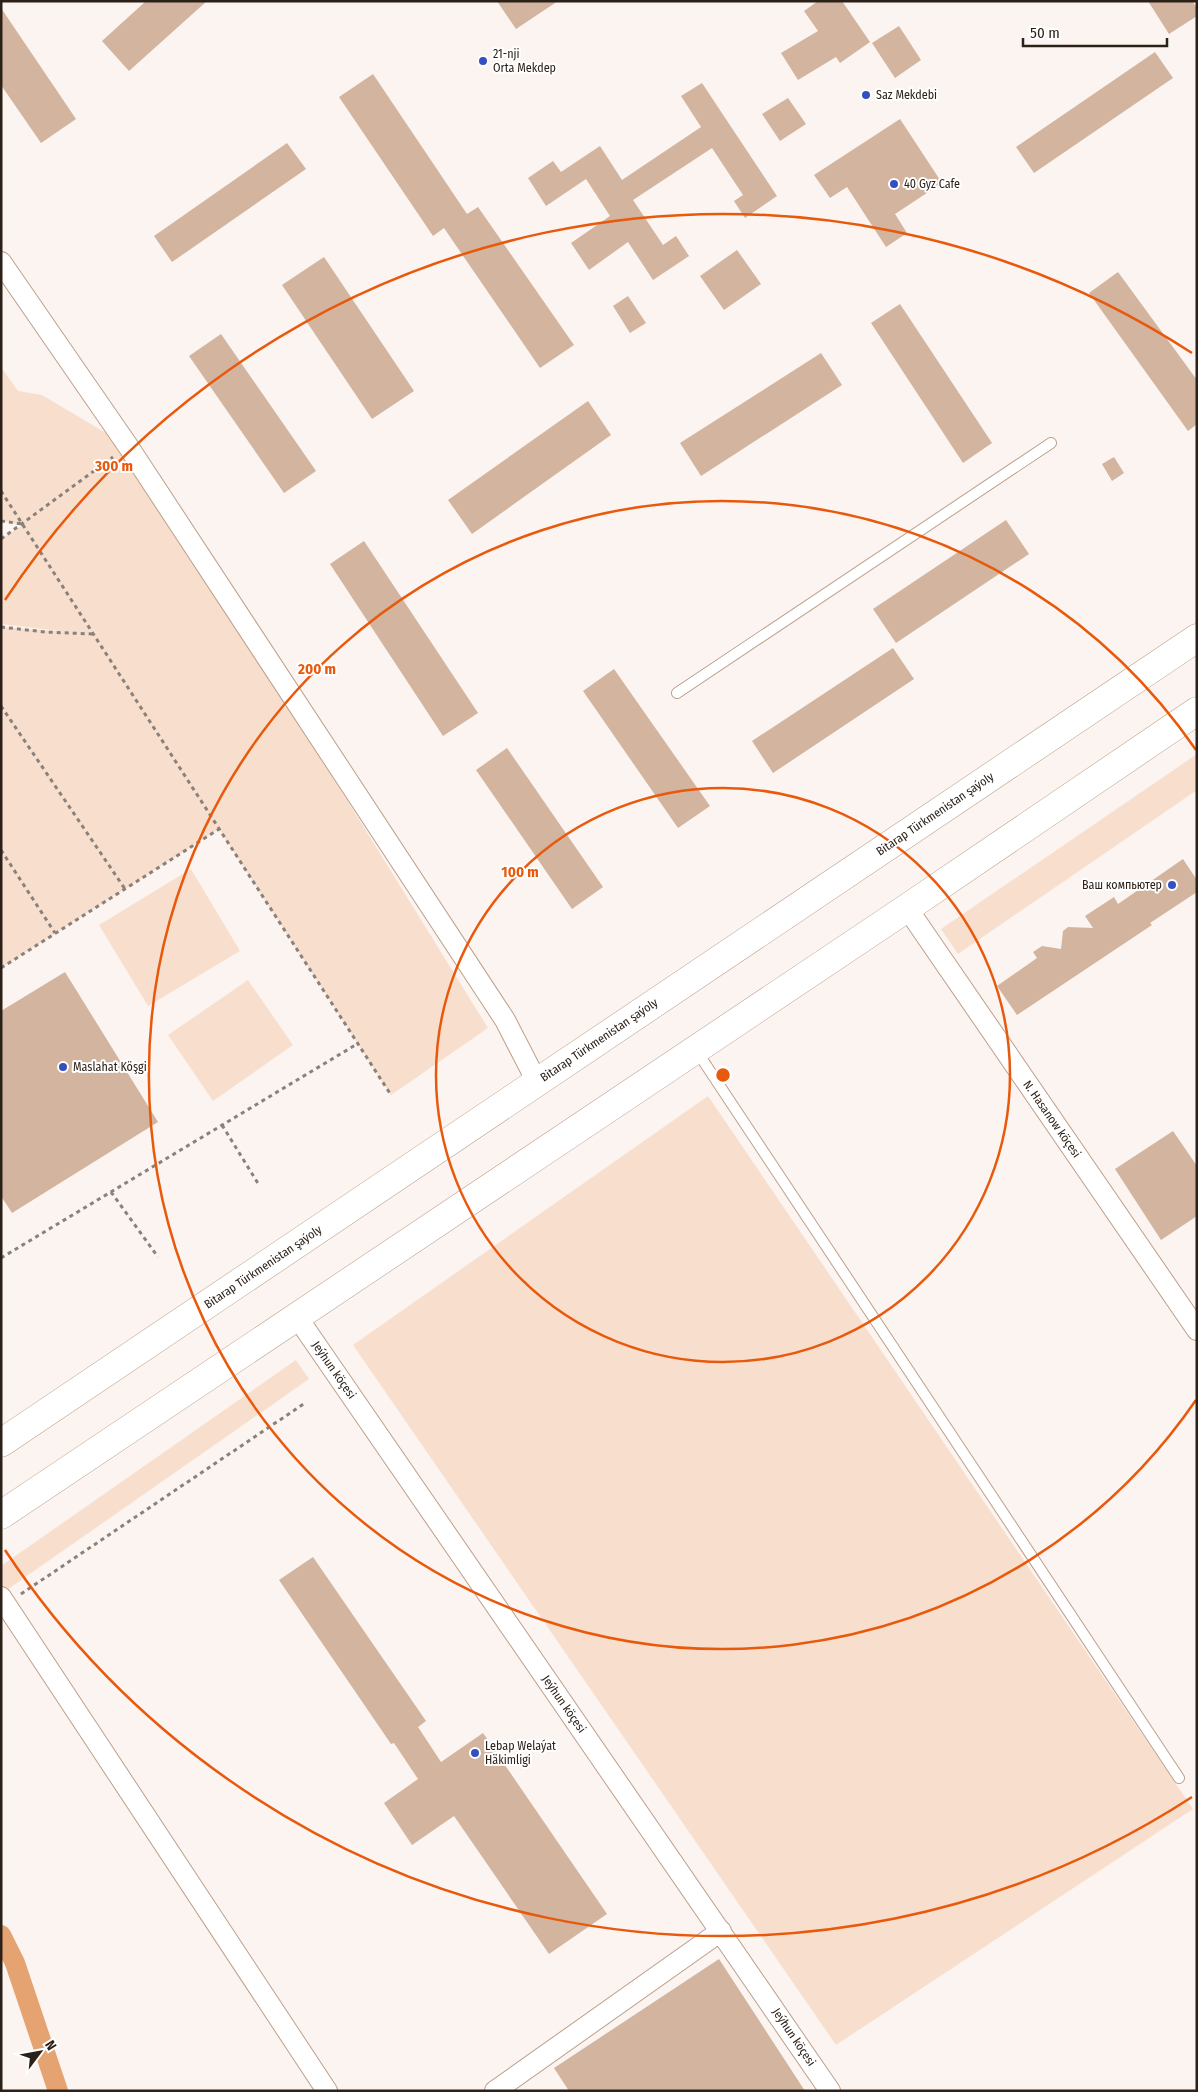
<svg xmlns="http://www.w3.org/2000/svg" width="1198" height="2092" font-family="'Fira Sans Condensed',sans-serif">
  <rect width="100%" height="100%" fill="#fbf4f0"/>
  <path fill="#f8dfcd" d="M1,367L18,391L42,395L128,446L488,1028L391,1095L219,829L1,968V627L68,632L1,624V535L6,536L23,525L1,521Z
    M1197,754V790L958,954L941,929Z
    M191,869L240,951L148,1006L99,925Z
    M248,980L293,1045L213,1101L168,1035Z
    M708,1096L1193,1809L836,2045L353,1345Z
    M296,1360L309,1379L1,1594V1566Z"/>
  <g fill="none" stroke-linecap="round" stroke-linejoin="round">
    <path stroke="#e5a371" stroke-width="20" d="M1,1935L15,1963L58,2091"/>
  </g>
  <path fill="#d2b49f" d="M146,1H207L129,71L102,41Z
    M497,1H558L516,29Z
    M818,1H842L870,42L840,63L836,57L798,80L781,53L818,31L804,11Z
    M1148,1H1192L1197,8V16L1169,34Z
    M1,8L76,119L41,143L1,85Z
    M899,26L921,60L895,78L872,43Z
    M1155,52L1173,78L1034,173L1016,147Z
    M373,74L467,214L478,207L574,345L540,368L444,228L433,236L339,97Z
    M702,83L777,196L745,218L734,201L743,195L712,148L633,200L663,245L676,236L689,256L653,280L628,242L589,270L571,243L610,216L586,179L546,206L528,178L553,161L561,172L600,146L622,180L701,127L681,96Z
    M788,98L806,124L780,141L762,114Z
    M900,119L942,183L895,214L907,233L886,247L847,187L830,198L814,175Z
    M287,143L306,169L172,262L154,236Z
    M737,250L761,284L724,310L700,276Z
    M324,257L414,391L372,419L282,285Z
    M1118,272L1197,380V424L1188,431L1089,293Z
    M628,296L646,323L630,333L613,306Z
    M900,304L992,443L963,463L871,323Z
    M221,334L316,471L284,493L189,356Z
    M821,353L842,385L701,476L680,443Z
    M588,401L611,435L472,534L448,500Z
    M1114,457L1124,473L1112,481L1102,464Z
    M1006,520L1029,554L896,643L873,609Z
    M364,541L478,713L443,736L330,564Z
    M893,648L914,679L773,773L752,741Z
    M614,669L710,806L678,828L583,691Z
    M507,748L603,887L572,909L476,770Z
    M1183,859L1197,880V892L1150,923L1152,925L1017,1015L997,986L1037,958L1033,952L1042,946L1061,949L1063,931L1068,927L1093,928L1085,916L1114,897L1118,904Z
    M65,972L158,1122L12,1213L1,1196V1011Z
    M1173,1131L1197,1166V1216L1161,1240L1115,1169Z
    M313,1557L426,1721L418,1727L441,1762L483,1733L607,1914L549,1954L454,1816L412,1845L384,1803L418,1779L394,1743L391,1744L279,1580Z
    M719,1959L805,2091H569L554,2068Z"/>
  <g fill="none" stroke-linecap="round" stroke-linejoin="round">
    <defs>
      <path id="service" d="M677,693L1051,443
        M696,1050L1179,1778"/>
      <path id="minor" d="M1,262L128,446L505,1020L537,1082
        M907,908L1197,1330
        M297,1317L830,2091
        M1,1597L327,2091
        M495,2091L721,1931"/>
      <path id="secondary" d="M1,1443L1197,638
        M1,1515L907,908L1197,711"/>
    </defs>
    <use href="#service" stroke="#bda08b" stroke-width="12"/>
    <use href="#minor" stroke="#bda08b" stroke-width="22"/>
    <use href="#secondary" stroke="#bda08b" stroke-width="29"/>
    <path stroke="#8a817b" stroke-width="3" stroke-dasharray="4 4" stroke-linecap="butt" d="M1,491L391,1095
      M1,521L23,524
      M1,539L113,457
      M1,627L45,632L93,634
      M1,706L125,889
      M1,850L55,933
      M1,968L219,829
      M222,1125L259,1185
      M111,1192L158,1257
      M1,1258L357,1044
      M21,1594L305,1403"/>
    <use href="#service" stroke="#fff" stroke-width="10"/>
    <use href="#minor" stroke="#fff" stroke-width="20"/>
    <use href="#secondary" stroke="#fff" stroke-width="28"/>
  </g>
  <g fill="none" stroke="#e8590c" stroke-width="2.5">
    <circle cx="723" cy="1075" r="287"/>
    <path d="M1196 1400A574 574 0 1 1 1196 750"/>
    <path d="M1192 1797A861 861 0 0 1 5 1550M5 600A861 861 0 0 1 1192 353"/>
  </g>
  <g fill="#334fc0" stroke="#fff" stroke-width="2">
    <circle cx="483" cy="61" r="5"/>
    <circle cx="866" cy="95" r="5"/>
    <circle cx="894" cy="184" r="5"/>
    <circle cx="1172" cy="885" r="5"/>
    <circle cx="63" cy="1067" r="5"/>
    <circle cx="475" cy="1753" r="5"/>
  </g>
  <g text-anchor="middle" stroke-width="4" stroke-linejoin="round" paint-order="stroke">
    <g font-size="12" fill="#2c2119" stroke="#fff" text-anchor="start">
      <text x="493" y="58">21-nji<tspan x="493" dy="14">Orta Mekdep</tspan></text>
      <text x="876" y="99">Saz Mekdebi</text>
      <text x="904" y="188">40 Gyz Cafe</text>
      <text x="1162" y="889" text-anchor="end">Ваш компьютер</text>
      <text x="73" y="1071">Maslahat Köşgi</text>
      <text x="485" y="1750">Lebap Welaýat<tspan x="485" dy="14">Häkimligi</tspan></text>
    </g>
    <g font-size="12" fill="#2c2119" stroke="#fff">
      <text transform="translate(935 814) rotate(-34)" y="4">Bitarap Türkmenistan şaýoly</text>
      <text transform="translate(599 1040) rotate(-34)" y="4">Bitarap Türkmenistan şaýoly</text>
      <text transform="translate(1052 1119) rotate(55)" y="4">N. Hasanow köçesi</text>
      <text transform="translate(263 1267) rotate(-34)" y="4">Bitarap Türkmenistan şaýoly</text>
      <text transform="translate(334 1370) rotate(55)" y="4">Jeýhun köçesi</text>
      <text transform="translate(564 1704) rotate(55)" y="4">Jeýhun köçesi</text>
      <text transform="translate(794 2037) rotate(56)" y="4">Jeýhun köçesi</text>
    </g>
  </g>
  <circle cx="723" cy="1075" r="8" fill="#e8590c" stroke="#fff" stroke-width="2.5"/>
  <g font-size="15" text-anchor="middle" font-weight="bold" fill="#e8590c" stroke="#fff" stroke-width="4" stroke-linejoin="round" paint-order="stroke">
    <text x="114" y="471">300 m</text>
    <text x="317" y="674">200 m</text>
    <text x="520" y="877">100 m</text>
  </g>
  <rect width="1198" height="2092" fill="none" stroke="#2c2119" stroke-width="5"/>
  <g transform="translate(40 2052) rotate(58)" stroke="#ffffff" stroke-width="4" paint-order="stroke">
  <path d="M0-4L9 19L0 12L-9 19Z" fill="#2c2119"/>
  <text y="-8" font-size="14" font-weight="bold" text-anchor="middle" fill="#2c2119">N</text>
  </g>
  <path d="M1023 38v8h144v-8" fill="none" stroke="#2c2119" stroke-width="2.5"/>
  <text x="1030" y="38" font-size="15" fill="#2c2119" stroke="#ffffff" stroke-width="4" paint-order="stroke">50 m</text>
</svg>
